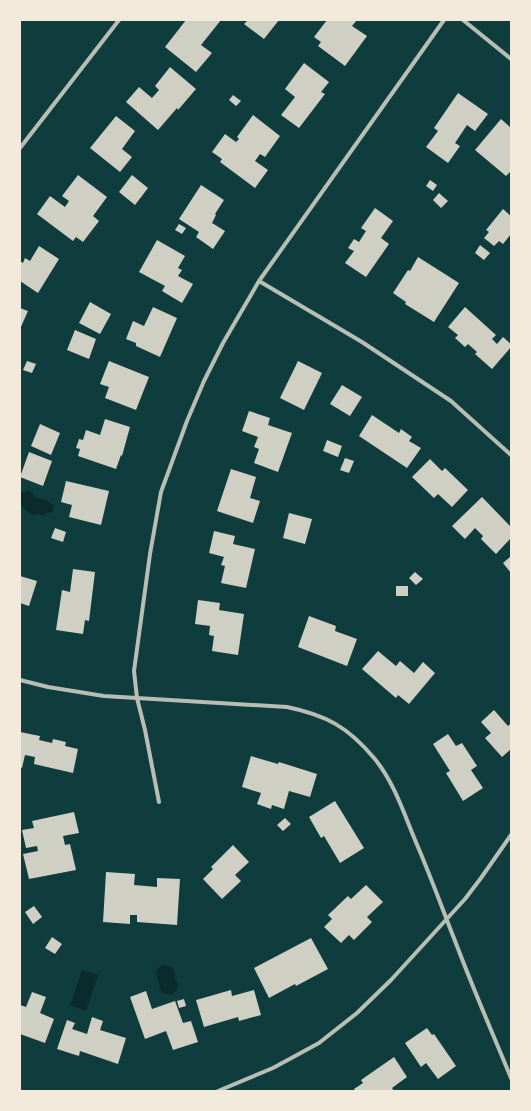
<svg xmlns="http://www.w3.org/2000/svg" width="531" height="1111" font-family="Montserrat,sans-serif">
  <rect width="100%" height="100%" fill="#0f3d3e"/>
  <path fill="#0a2a2b" d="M27,490L31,491L35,498L44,499L51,504L54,505L52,513L49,512L43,516L38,514L32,515L20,505V494L23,492H27Z
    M164,965L173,968L175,974L174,978C180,984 179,991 171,995L163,993C160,990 160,988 159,984C158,976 151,970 164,965Z
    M82,970L98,975L86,1011L70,1005Z"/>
  <path fill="#cfcfc3" d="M186,20H221L201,45L212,53L196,72L165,47Z
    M248,20H279L264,39L244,24Z
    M327,20H357L352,26L367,36L345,66L318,46L321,42L314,37Z
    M304,63L329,82L321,92L325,94L299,128L281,115L295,97L285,89Z
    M170,67L196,89L178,110L177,108L158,130L126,102L139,87L152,98L159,90L155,86Z
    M458,93L488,114L475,131L467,125L455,143L460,146L448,163L426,147L438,131L434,128Z
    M233,95L241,101L236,106L229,100Z
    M253,115L280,136L265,157L260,154L255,161L268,170L255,188L220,162L222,159L212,152L225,134L236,142L239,139L237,137Z
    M116,116L135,131L122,149L132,157L120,172L90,148Z
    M501,119L511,128V171L506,176L475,150Z
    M78,175L107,197L93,216L99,221L83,242L76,237L73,241L37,214L50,196L65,207L69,201L62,196Z
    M132,175L148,188L135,205L119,192Z
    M430,180L437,185L433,191L426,186Z
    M201,185L224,200L215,214L216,215L212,223L225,231L213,249L196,237L199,232L179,219Z
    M439,193L448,201L441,208L433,200Z
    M375,208L393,221L381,238L389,244L366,277L345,263L354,251L348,248L354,239L359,242L366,231L361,228Z
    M503,209L511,216V234L503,244L499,241L494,246L484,238L489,232L486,230Z
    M179,224L186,228L182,234L175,230Z
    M157,240L185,256L178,268L182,270L178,276L193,284L182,303L162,291L165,286L139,272Z
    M480,245L490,253L484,260L475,253Z
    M39,246L59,259L38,293L20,281V261L23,263L25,258L30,261Z
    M418,257L459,283L434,322L405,304L406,302L393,293L408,270L410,271Z
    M90,302L111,314L100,334L79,323Z
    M153,307L177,318L160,357L136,346V343L126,339L133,321L144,326Z
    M465,307L496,335L492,339L497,344L503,337L511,344V347L492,369L475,354L477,352L468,344L465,347L455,338L458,335L448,327Z
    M20,308L28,311L20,329Z
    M75,330L96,339L89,359L67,350Z
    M27,361L36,364L32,373L23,370Z
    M109,361L149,377L136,410L105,398L109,387L100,384Z
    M298,361L322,373L304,410L280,398Z
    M342,385L362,397L350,416L330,404Z
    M249,411L270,418L268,425L292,433L278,472L254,463L259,449L254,447L258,437L242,431Z
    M372,415L399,433L401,429L412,437L409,441L421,448L407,468L359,436Z
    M105,419L130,427L122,456L121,455L116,469L78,456L80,449L76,448L79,439L83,440L86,430L100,435Z
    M40,424L60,433L51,455L31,446Z
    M327,440L342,446L338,457L323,451Z
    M29,452L52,461L43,486L20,477Z
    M345,458L354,461L349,473L340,470Z
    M430,459L442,471L445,468L468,490L452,507L438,494L434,498L412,477Z
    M231,469L256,477L250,498L260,501L253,523L217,511Z
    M66,481L109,491L101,525L69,517L72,505L61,502Z
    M482,497L511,527V538L496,554L481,539L483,536L475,528L465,539L452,526Z
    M289,513L312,519L305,544L283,538Z
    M55,528L66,532L63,542L51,538Z
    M214,531L235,536L233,544L255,549L246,588L221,583L225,566L221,565L224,557L209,553Z
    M511,556V573L503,563Z
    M73,569L95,572L89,621L85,620L83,634L56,630L62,590L70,592Z
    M415,572L423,579L416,585L409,578Z
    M20,576L37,581L29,606L20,603Z
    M396,586H408V596H396Z
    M198,600L220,603L219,610L244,614L238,655L212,651L214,636L209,635L210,626L195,624Z
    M309,616L336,626L335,631L357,639L347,666L298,647Z
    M378,651L396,666L400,661L414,673L423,662L435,673L409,704L398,695L396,698L362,669Z
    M494,710L508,726L511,723V749L502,757L485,738L491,733L481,722Z
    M20,732L40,736L39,740L52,743L53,739L66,742L65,746L78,749L73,773L34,764L35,757L25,755L22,768L20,767Z
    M448,734L456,746L462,743L477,766L471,770L483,788L463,801L446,773L450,771L433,744Z
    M251,756L278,764L279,762L317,774L310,797L289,791L284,809L272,805L271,809L257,804L261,793L242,787Z
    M335,801L364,848L340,863L324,836L321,838L309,817Z
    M74,812L79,833L63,836L65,845L70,844L76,870L29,879L23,854L38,851L37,846L26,848L22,830L34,828L32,821Z
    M285,818L291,824L283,831L277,825Z
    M233,845L249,862L235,875L241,881L222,899L203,879L213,869L211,867Z
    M106,872L135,874L134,885L157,887V878L180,879L177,925L137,922V915H130V924L103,922Z
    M366,885L383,902L367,917L372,922L354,940L349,935L341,943L324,927L332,919L328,915L348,896L351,899Z
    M34,906L42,917L33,924L25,912Z
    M52,937L62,944L55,954L45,948Z
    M311,938L328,969L296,986L295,984L269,998L254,968Z
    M231,990L232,996L254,990L261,1015L239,1021L238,1017L204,1027L196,1000Z
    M146,991L152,1009L175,1001L183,1023L191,1021L198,1042L173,1050L166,1031L145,1039L130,997Z
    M32,992L46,997L40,1013L54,1019L45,1043L20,1034V1005L26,1007Z
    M184,999L186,1006L179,1008L177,1001Z
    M92,1017L103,1021L100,1030L126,1038L118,1064L80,1051L79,1056L57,1049L67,1020L75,1023L72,1029L87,1034Z
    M427,1028L432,1035L434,1034L456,1066L438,1079L426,1063L421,1067L405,1043Z
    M394,1057L407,1077L392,1088L394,1091H355L354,1089L363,1083L361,1080Z"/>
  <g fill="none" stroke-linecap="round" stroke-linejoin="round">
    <path stroke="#b8beb3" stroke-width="4" d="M463,20L511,59
      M20,148L119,20
      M259,281L362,342L451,401L511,455
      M20,680L48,687L104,696L287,707C326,715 348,727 374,758C395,783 405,817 418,847C432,880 444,913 457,946C474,991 493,1034 511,1078
      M159,802L145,730L137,698L134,671L150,554L161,492L187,421L204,381L223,343L259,281L444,20
      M218,1091L273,1068L319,1043L357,1013L391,980L465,899L481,878L511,835"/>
  </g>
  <rect width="531" height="1111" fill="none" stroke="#f1e9da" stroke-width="42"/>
</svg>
